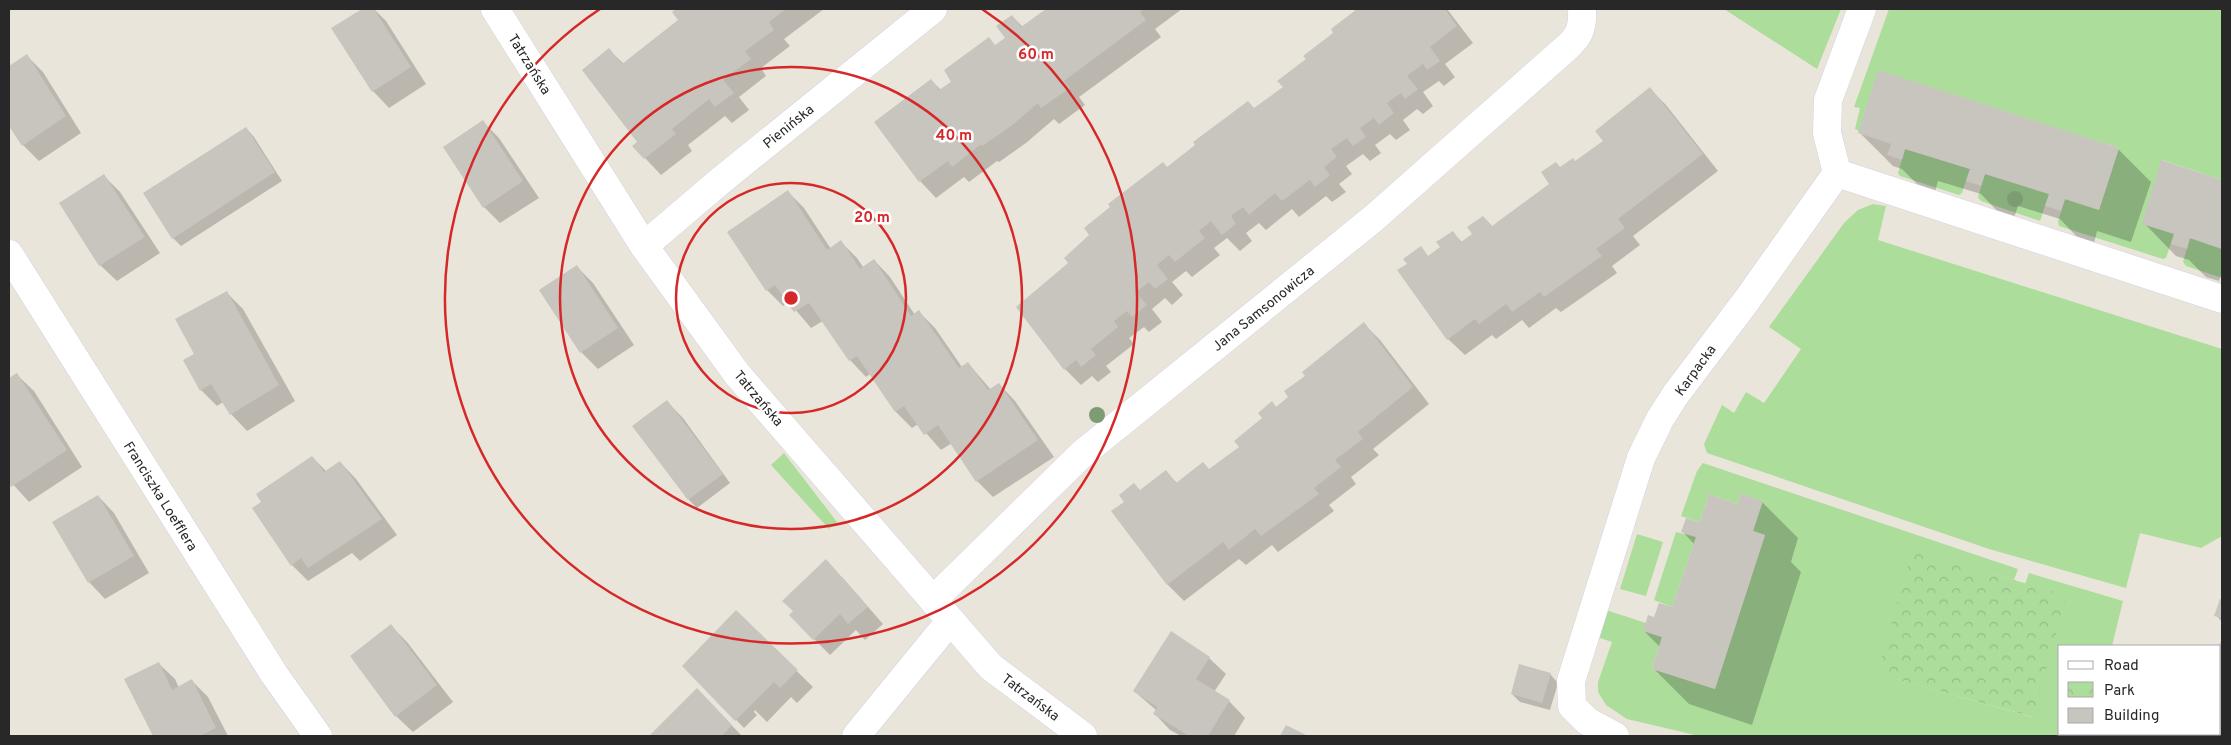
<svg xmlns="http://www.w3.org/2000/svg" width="2231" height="745" font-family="Overpass,sans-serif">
  <defs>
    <pattern id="park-crowns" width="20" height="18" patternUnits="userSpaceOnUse" patternTransform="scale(1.25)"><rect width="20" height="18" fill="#acdd9b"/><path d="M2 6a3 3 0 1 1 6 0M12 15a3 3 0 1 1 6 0" fill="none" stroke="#94be86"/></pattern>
  </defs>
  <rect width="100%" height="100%" fill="#eae5db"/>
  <path fill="#acdd9b" d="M1724,9H1841L1817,69Z
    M1889,9H2222V180L2162,160L2174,234L2166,258L2163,259L2059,226L2058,221L2065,199L2099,210L2119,148L1878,71L1859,131L1855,129L1860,108L1854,107Z
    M1905,149L1970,169L1962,193L1959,195L1900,176L1898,173Z
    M1985,174L2049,194L2040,221L1981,201L1978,197Z
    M1873,204L1886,206L1878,240L2222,349V536L2201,548L2140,533L2126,588L1989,549L1707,453L1704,444L1722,405L1734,413L1746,392L1764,403L1801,349L1769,327L1844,223L1858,210Z
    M2190,238L2222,249V278L2186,266L2183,262Z
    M784,453L837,522L829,529L771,465Z
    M1703,463L2018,569L2014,580L1912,552L1878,674L2032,717L2066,595L2025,584L2029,573L2123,601L2112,646H2060V734H2102L2112,736H1823L1816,735L1815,736H1699L1627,719L1606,705L1598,692V682L1612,642L1597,637L1606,610L1646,623L1643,631L1662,637L1652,669L1715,689L1765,535L1753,531L1762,501L1741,494L1737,504L1709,494L1700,522L1681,516L1697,471Z
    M1676,532L1696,537L1672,607L1654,600Z
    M1637,534L1663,542L1646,596L1620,589Z"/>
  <path fill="url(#park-crowns)" d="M1912,551L2067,595L2033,717L1877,674Z"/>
  <path fill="#0003" d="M365,9H374L386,21L426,84L389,108L373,91L333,29Z
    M678,9H824L784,39L790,46L761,68L766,76L739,97L749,110L732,123L725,116L688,145L692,151L661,175L645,158L609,50L624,64L680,20L674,12Z
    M1048,9H1182L1155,29L1161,37L1079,97L1085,105L1059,124L1054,119L1026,143L999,162L997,161L969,182L964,177L936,198L920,181L876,122L931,80L941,90L1007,38L1012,16L1023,27Z
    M1359,9H1447L1473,43L1445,64L1455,77L1444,86L1439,81L1423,92L1433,106L1423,114L1417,109L1403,120L1410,130L1396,140L1390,134L1375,145L1381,153L1370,161L1363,154L1346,166L1352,174L1339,184L1346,192L1332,202L1326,196L1299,217L1292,209L1266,230L1259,223L1246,233L1252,241L1240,251L1227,238L1214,248L1220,255L1192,277L1186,271L1172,282L1183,295L1172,305L1165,298L1152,309L1162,322L1149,332L1144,327L1129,338L1134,344L1106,366L1111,372L1098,382L1092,376L1081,385L1065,369L1070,263L1167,168L1284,88L1307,59L1335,34L1332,30Z
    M27,56L43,72L81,133L39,161L23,145L9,123V67Z
    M1650,89L1666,105L1718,171L1633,236L1640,245L1612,266L1617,273L1561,312L1556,308L1529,328L1522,320L1496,339L1492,335L1465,355L1448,339L1408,264L1420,248L1429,257L1442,247L1453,233L1463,243L1474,234L1483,217L1493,227L1551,184L1560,168L1576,162L1604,141Z
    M483,122L499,138L539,198L500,223L484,207Z
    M246,128L254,137L282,181L181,246L173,238Z
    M1860,133L2118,149L2151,182L2131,242L2097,231L2094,243L2079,239L2060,219L2018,206L2014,218L2000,214L1981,194L1938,181L1935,192L1921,188L1902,169L1893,166Z
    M2162,162L2222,181V272L2219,281L2206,277L2189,260L2176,256L2144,223Z
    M104,176L120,192L160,253L117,281L100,265Z
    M788,192L804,208L831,249L841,242L857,258L863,267L874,260L890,277L915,315L919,312L935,328L962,367L968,363L991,390L999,384L1015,401L1054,457L993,497L977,481L952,443L941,450L918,424L912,428L895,411L870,374L866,377L850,360L823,321L811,328L789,302L783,306L767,290Z
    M577,267L593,283L634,345L598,369L581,352L541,290Z
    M227,293L243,309L295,401L247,431L231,414L223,402L217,406L201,390L196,355Z
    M1364,324L1380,340L1429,404L1373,449L1379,455L1351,477L1356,484L1329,505L1334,511L1278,552L1272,545L1246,565L1239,559L1184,601L1168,585L1113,512L1166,472L1177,483L1209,470L1240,447L1264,418L1272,403L1277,408L1290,397L1307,376Z
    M17,375L34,391L82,467L29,502L9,480V380Z
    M667,402L683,418L730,483L697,508L689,500Z
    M312,457L327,472L340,462L356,479L397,535L360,561L352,553L308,581L292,565L263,502Z
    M98,496L114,513L149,573L105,599L89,582L54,522Z
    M1762,502L1798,538L1791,562L1801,572L1752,725L1689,704L1653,668L1660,647L1644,631L1655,618L1673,609L1694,544L1683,532L1738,505Z
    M842,577L883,624L865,640L856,630L830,655L814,639Z
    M2221,601H2222V622L2216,615Z
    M736,611L813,687L797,703L791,697L767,722L755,710L754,712L757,715L744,728L684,666Z
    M391,626L407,642L453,702L413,732L396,716Z
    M1171,633L1209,658L1226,674L1214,692L1229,701L1245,718L1234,736H1181L1170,730L1154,713L1156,710L1134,691Z
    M2222,641V736H2192L2193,734H2220V648Z
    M158,663L175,679L179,688L192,681L208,697L228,736H154L125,679Z
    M1550,674L1558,683L1550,710L1520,702L1512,694Z
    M713,706L742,736H651Z"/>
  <path fill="#c8c4be" d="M362,9H374L411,67L372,92L331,28Z
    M676,9H786L769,22L774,30L745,51L751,59L723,80L734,93L715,107L709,99L672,129L676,134L644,159L632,146L637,142L582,70L609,48L622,64L678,20L672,12Z
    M1046,9H1145L1140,12L1146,20L1064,81L1070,88L1041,108L1038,103L1010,127L982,146L980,145L952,167L948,161L919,182L874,122L931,79L939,90L951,82L944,70L989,37L995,45L1005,38L996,26L1012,15L1021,27Z
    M1357,9H1445L1457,26L1430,47L1440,61L1427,70L1423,64L1407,76L1418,89L1405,99L1401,93L1387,103L1394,113L1379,125L1374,118L1360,128L1366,137L1353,146L1347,138L1331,149L1337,157L1324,167L1330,175L1315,187L1310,180L1282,201L1275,193L1249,215L1243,207L1231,216L1236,224L1222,235L1211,221L1199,231L1205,238L1175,262L1169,255L1157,265L1168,279L1155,289L1149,282L1136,292L1147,305L1132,317L1127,311L1114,321L1118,327L1091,349L1096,355L1081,367L1076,360L1064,370L1016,307L1068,263L1064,258L1089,235L1084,228L1110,207L1108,204L1163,162L1167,167L1195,145L1193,142L1248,101L1254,108L1283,87L1277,81L1306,59L1303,56L1333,33L1331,29Z
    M27,54L66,116L22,146L9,126V66Z
    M1878,70L2119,148L2099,210L2065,199L2061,211L2045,206L2049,194L1985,174L1981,186L1966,181L1970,169L1905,149L1902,160L1887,155L1891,144L1858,133Z
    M1650,87L1703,154L1618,219L1625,228L1596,249L1602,256L1544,297L1540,292L1512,312L1506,304L1479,324L1475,319L1447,340L1397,270L1407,264L1403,259L1421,246L1428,256L1440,247L1436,242L1453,231L1461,242L1472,234L1467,227L1483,216L1492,226L1549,184L1541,172L1556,162L1560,167L1573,158L1575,161L1603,141L1595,131Z
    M483,120L523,181L483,208L443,147Z
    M246,127L275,172L172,239L143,193Z
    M2161,160L2222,180V249L2190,238L2187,249L2171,244L2174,234L2142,224Z
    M104,174L145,237L99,266L59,203Z
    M788,190L827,250L841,240L860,269L874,259L911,316L919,310L959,368L968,362L988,390L999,383L1038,440L976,482L938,425L924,435L904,406L895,412L857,356L849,361L809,303L794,312L775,285L766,291L727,232Z
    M577,265L618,328L580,353L539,290Z
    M227,291L279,385L230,415L211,384L200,391L183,360L194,354L175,319Z
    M1364,322L1413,387L1358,432L1363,439L1335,460L1341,467L1314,488L1319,494L1261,536L1255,529L1229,550L1223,542L1167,585L1111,511L1124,502L1119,495L1134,483L1140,490L1166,470L1176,483L1203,462L1209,469L1239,447L1234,441L1262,418L1258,413L1272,401L1276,407L1288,397L1284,391L1305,376L1302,372Z
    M17,373L67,450L11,487L9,483V378Z
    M667,400L723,474L688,500L632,426Z
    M312,456L324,472L340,461L382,519L308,568L301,558L291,566L252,508L261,502L256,494Z
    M1709,494L1737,504L1741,494L1763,501L1753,531L1765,535L1715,689L1652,669L1662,637L1643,631L1648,615L1654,617L1659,603L1672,607L1696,537L1681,532L1686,518L1700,522Z
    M98,495L134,556L88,583L52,522Z
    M826,559L868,607L848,624L840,614L813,640L789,615L793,611L782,601Z
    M2220,599L2222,600V618L2214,616Z
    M736,610L798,670L780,688L774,682L735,721L682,666Z
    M391,624L437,685L395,717L350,656Z
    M1171,631L1210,657L1196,679L1230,700L1208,736H1189L1153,714L1157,707L1133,691Z
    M2222,638V736H2190L2191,734H2220L2219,646Z
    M159,662L172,690L192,679L216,728L200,736H153L124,679Z
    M1519,664L1551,673L1542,703L1511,694Z
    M697,688L732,725L722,736H649Z
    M1286,725L1308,736H1280Z"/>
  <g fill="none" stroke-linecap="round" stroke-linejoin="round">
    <defs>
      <path id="minor" d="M495,9L644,246L737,374L991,667L1083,736
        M1837,173L2222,299
        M644,246L719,182L933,9
        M9,254L274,674L318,736
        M933,600L1082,454L1374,218L1565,49C1578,38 1583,29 1582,12
        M856,736L950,621
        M1615,736L1587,721L1572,706L1571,681L1641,458L1660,419L1676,394L1747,300L1837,173L1827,133L1828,100L1862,9"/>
    </defs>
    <use href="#minor" stroke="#d1d2e0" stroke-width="29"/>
    <use href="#minor" stroke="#fff" stroke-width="28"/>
  </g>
  <g fill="#7e9c73">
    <circle cx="2015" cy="199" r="8"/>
    <circle cx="1097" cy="415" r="8"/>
  </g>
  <g fill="none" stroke="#d62828" stroke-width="2.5">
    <circle cx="791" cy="298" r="115"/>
    <circle cx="791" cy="298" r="231"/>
    <path d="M982 9A346 346 0 1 1 600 9"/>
  </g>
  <g text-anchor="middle" stroke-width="5" stroke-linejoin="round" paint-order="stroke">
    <g font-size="14" fill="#282828" stroke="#fff">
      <text transform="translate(530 64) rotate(58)" y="5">Tatrzańska</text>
      <text transform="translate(788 126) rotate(-39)" y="5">Pienińska</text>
      <text transform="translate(1263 308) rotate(-39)" y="5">Jana Samsonowicza</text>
      <text transform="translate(1695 370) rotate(-54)" y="5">Karpacka</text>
      <text transform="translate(759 398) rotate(50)" y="5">Tatrzańska</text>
      <text transform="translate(161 496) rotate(58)" y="5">Franciszka Loefflera</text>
      <text transform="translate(1031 697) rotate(37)" y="5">Tatrzańska</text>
    </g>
  </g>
  <circle cx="791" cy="298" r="8" fill="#d62828" stroke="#fff" stroke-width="2.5"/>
  <g font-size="15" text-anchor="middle" font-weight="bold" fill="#d62828" stroke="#fff" stroke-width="5" stroke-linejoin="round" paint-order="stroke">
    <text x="1036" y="59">60 m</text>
    <text x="954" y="140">40 m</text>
    <text x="872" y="222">20 m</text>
  </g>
  <rect width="2231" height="745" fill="none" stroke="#282828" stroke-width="20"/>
  <rect x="2058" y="645" width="162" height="90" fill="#ffffff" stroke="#a9a9a9"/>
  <rect x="2068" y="661" width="25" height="8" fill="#ffffff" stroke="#a9a9a9"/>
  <text x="2104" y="670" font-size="15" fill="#282828">Road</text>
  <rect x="2068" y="682" width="25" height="15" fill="url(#park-crowns)" stroke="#a9a9a9"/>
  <text x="2104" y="695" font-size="15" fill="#282828">Park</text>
  <rect x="2068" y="708" width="25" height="15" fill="#c8c4be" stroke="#a9a9a9"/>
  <text x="2104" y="720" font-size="15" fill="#282828">Building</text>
</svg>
